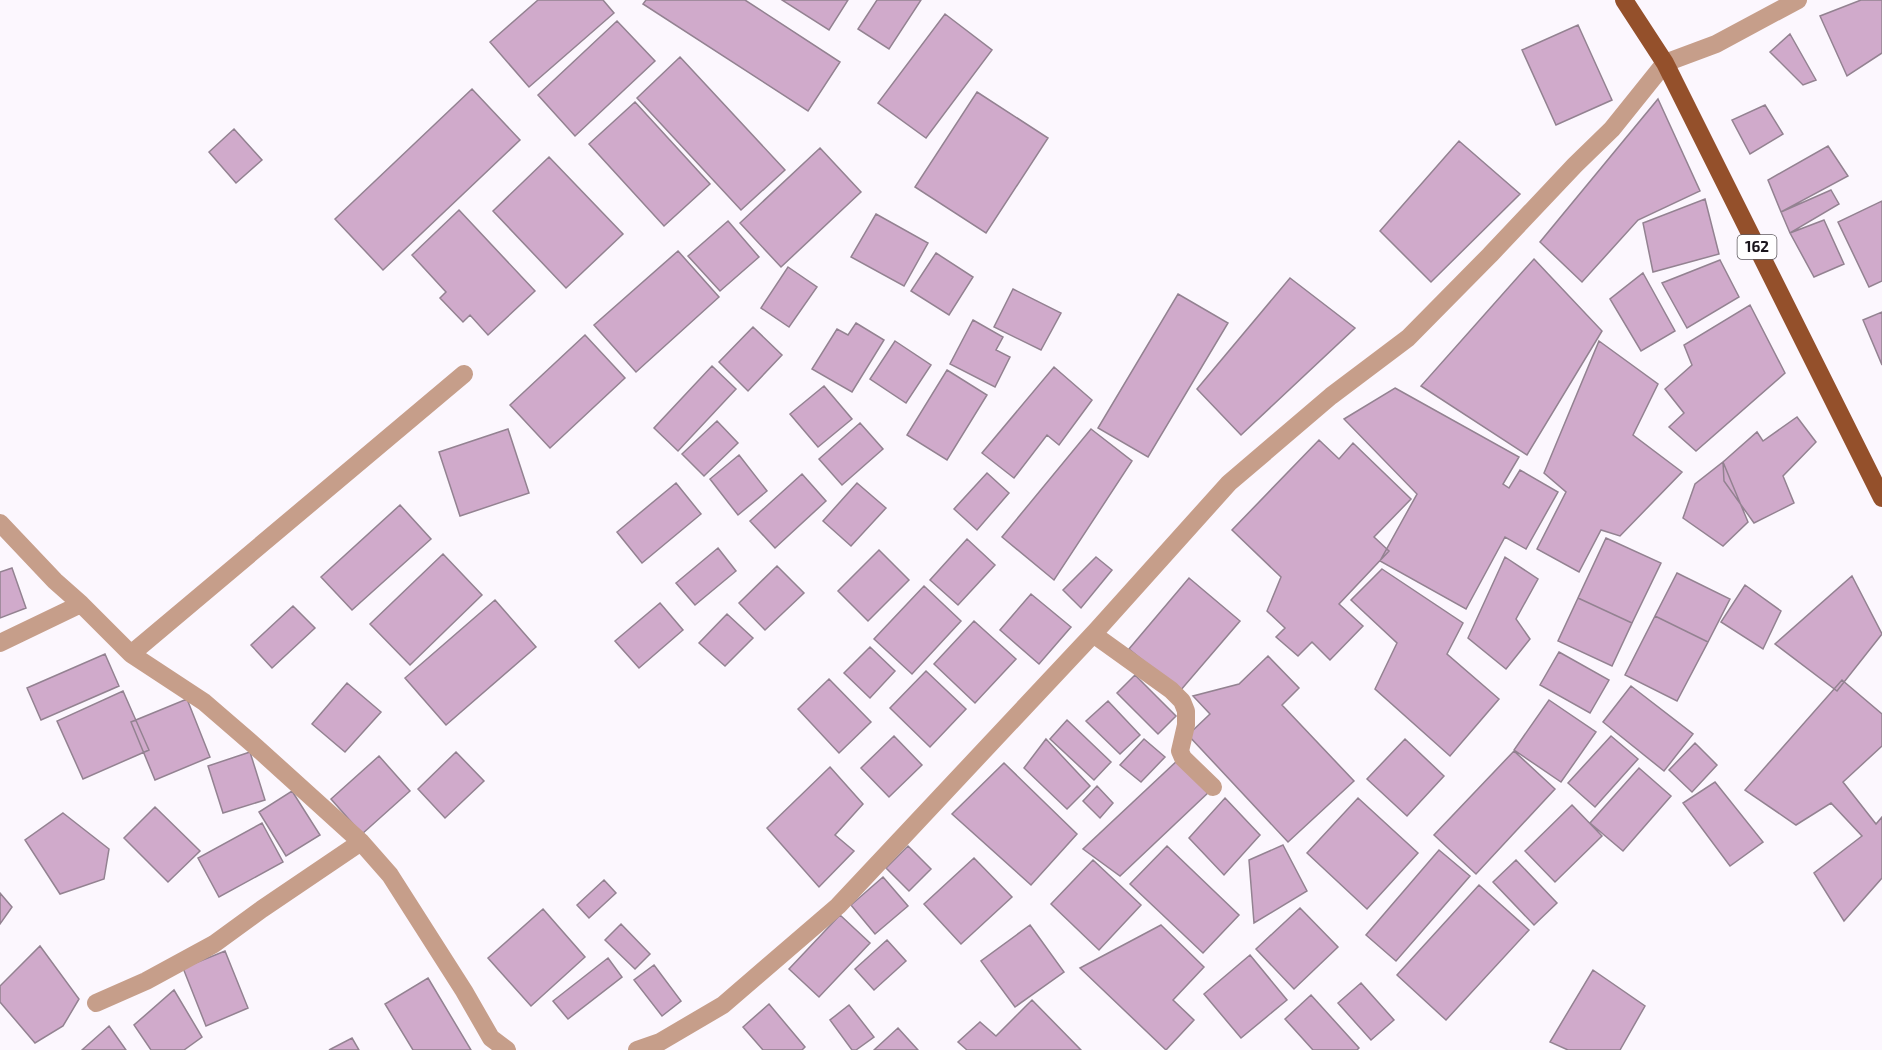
<svg xmlns="http://www.w3.org/2000/svg" width="1882" height="1050" font-family="'Exo 2',sans-serif">
  <rect width="100%" height="100%" fill="#fcf7fe"/>
  <path fill="#d0aacb" stroke="#938291" stroke-width="1.5" d="M538,0H603L614,13L529,87L490,42Z
    M646,0H745L840,62L808,111L643,4Z
    M782,0H848L829,30Z
    M877,0H921L889,49L858,29Z
    M1861,0H1882V53L1847,76L1820,16Z
    M945,14L992,50L926,138L878,103Z
    M617,21L655,61L575,136L538,95Z
    M1578,25L1612,100L1556,125L1522,50Z
    M1790,34L1816,80L1803,85L1770,52Z
    M680,57L785,170L741,210L637,98Z
    M472,89L520,140L383,270L335,219Z
    M977,92L1048,138L986,233L915,187Z
    M1658,99L1700,191L1638,220L1582,282L1540,242Z
    M635,102L710,184L664,226L589,144Z
    M1765,105L1783,134L1750,154L1732,120Z
    M234,129L262,160L236,183L209,152Z
    M1459,141L1520,194L1431,282L1380,231Z
    M1828,146L1848,176L1781,212L1768,180Z
    M820,148L861,192L781,267L740,223Z
    M549,157L623,234L566,288L493,211Z
    M1831,190L1839,204L1790,233L1781,212Z
    M1705,199L1719,254L1653,272L1643,223Z
    M1882,201V281L1869,287L1838,222Z
    M459,210L535,291L488,335L470,315L463,322L440,298L446,292L412,255Z
    M876,214L928,243L904,286L851,257Z
    M1824,220L1844,264L1814,277L1790,233Z
    M728,221L759,257L720,291L688,256Z
    M678,251L719,297L636,372L594,325Z
    M936,253L973,277L949,315L911,291Z
    M1534,259L1602,331L1527,455L1421,386Z
    M1720,260L1739,297L1687,328L1662,283Z
    M788,267L817,287L789,327L761,308Z
    M1643,273L1675,331L1641,351L1610,299Z
    M1290,278L1355,328L1241,435L1197,389Z
    M1013,289L1061,313L1041,350L994,327Z
    M1178,294L1228,323L1148,457L1098,428Z
    M1750,305L1785,373L1696,451L1669,427L1684,413L1665,389L1692,365L1684,345Z
    M1882,312V365L1863,320Z
    M973,320L1003,337L996,350L1010,357L995,387L950,364Z
    M856,323L884,340L852,392L812,369L837,329L848,335Z
    M753,327L782,355L748,391L719,362Z
    M585,335L625,378L550,448L510,405Z
    M895,341L931,365L906,403L870,379Z
    M1599,341L1658,384L1633,435L1682,472L1620,536L1601,530L1579,572L1537,549L1566,492L1544,473Z
    M712,366L736,389L678,451L654,428Z
    M1054,367L1092,400L1059,445L1047,435L1014,478L982,453Z
    M947,370L987,395L947,460L907,435Z
    M824,386L852,419L818,447L790,414Z
    M1395,388L1519,457L1503,484L1509,488L1520,470L1558,492L1526,549L1505,537L1466,609L1380,561L1417,494L1344,419Z
    M1797,417L1816,442L1783,476L1794,503L1754,523L1724,481L1723,462L1757,432L1763,441Z
    M717,421L738,443L704,476L682,454Z
    M860,423L883,449L842,485L819,459Z
    M508,429L529,493L460,516L439,452Z
    M1091,429L1132,461L1054,580L1002,537Z
    M1319,440L1339,459L1353,443L1411,499L1374,537L1389,551L1339,604L1363,626L1330,660L1312,642L1298,656L1276,637L1285,628L1267,611L1281,577L1232,530Z
    M739,455L767,491L738,515L710,479Z
    M1723,462L1748,522L1723,546L1683,518L1695,484Z
    M987,473L1009,493L977,530L954,509Z
    M802,474L826,501L775,548L750,521Z
    M676,483L701,514L642,563L617,532Z
    M857,483L886,508L851,546L823,521Z
    M400,505L431,539L352,610L321,577Z
    M1606,538L1661,563L1632,623L1578,598Z
    M967,539L995,565L958,605L930,580Z
    M718,548L736,571L695,605L676,583Z
    M879,550L909,580L868,621L838,591Z
    M443,554L482,595L410,665L370,624Z
    M1096,557L1112,570L1081,608L1063,590Z
    M1505,557L1538,579L1516,619L1530,639L1506,669L1468,638Z
    M777,566L804,593L765,630L739,603Z
    M12,568L26,608L0,618V572Z
    M1382,569L1463,623L1447,654L1499,699L1450,756L1375,689L1397,643L1351,600Z
    M1677,573L1730,599L1708,642L1655,616Z
    M1852,576L1882,634L1837,691L1775,644Z
    M1189,578L1240,621L1180,691L1129,649Z
    M1745,585L1781,611L1763,649L1721,622Z
    M924,586L961,621L912,674L874,639Z
    M1031,594L1071,627L1039,664L1000,630Z
    M1578,598L1632,623L1612,666L1558,641Z
    M495,600L536,647L446,725L405,678Z
    M660,603L683,630L639,668L615,641Z
    M293,606L315,628L272,668L251,645Z
    M727,614L753,638L725,666L699,643Z
    M1655,616L1708,642L1677,701L1625,675Z
    M974,621L1016,659L975,703L934,664Z
    M870,647L895,671L870,698L844,673Z
    M1559,652L1609,680L1590,713L1540,685Z
    M105,654L119,686L41,720L27,688Z
    M1268,656L1299,688L1282,705L1354,781L1288,842L1188,735L1210,714L1193,696L1239,684Z
    M926,671L966,709L930,747L890,708Z
    M1135,675L1176,716L1158,734L1117,693Z
    M829,679L871,722L839,753L798,709Z
    M1842,680L1882,714V746L1843,782L1876,824L1882,817V878L1844,921L1814,873L1862,836L1831,803L1796,825L1745,790Z
    M347,683L381,712L345,752L312,724Z
    M1631,686L1693,734L1664,771L1603,722Z
    M123,691L149,750L83,779L57,721Z
    M187,699L210,757L155,780L131,722Z
    M1549,700L1596,732L1561,782L1514,750Z
    M1108,701L1140,735L1120,754L1086,721Z
    M1067,720L1111,762L1094,780L1050,739Z
    M894,736L922,765L889,797L861,768Z
    M1611,736L1638,759L1595,807L1568,783Z
    M1046,739L1090,786L1067,809L1024,768Z
    M1144,739L1165,757L1141,782L1120,765Z
    M1405,739L1444,776L1407,816L1367,779Z
    M1695,743L1717,765L1692,792L1669,770Z
    M1514,751L1555,789L1476,874L1434,835Z
    M250,752L265,800L223,813L208,766Z
    M456,752L484,781L445,818L418,789Z
    M379,756L410,791L362,834L331,799Z
    M1179,759L1211,790L1120,876L1083,849Z
    M1004,763L1077,834L1031,885L952,814Z
    M830,767L863,804L835,835L854,851L819,887L767,828Z
    M1639,768L1671,796L1623,851L1590,823Z
    M1715,782L1763,842L1730,866L1683,803Z
    M1097,786L1113,803L1100,818L1083,801Z
    M292,791L320,835L286,856L259,812Z
    M1225,798L1260,835L1224,875L1189,838Z
    M1358,798L1418,853L1367,909L1307,853Z
    M1572,805L1602,836L1555,882L1525,851Z
    M155,807L200,851L168,882L124,838Z
    M63,813L109,849L104,879L60,894L25,840Z
    M262,823L283,862L219,897L198,858Z
    M1283,845L1307,891L1254,923L1249,860Z
    M908,846L931,869L909,891L886,868Z
    M1167,846L1239,915L1203,953L1130,884Z
    M1439,850L1470,876L1396,961L1366,935Z
    M974,858L1012,897L961,944L924,904Z
    M1093,860L1141,905L1099,950L1051,904Z
    M1516,860L1557,903L1534,925L1493,882Z
    M883,877L908,906L875,934L851,905Z
    M604,880L616,893L589,918L577,905Z
    M1479,885L1529,930L1446,1020L1397,975Z
    M0,893L12,907L0,924Z
    M1300,908L1338,947L1294,989L1256,949Z
    M543,909L585,957L531,1006L488,958Z
    M840,915L870,943L819,997L789,969Z
    M621,924L650,954L635,969L605,940Z
    M1030,925L1064,972L1015,1007L981,961Z
    M1161,925L1204,967L1173,1000L1194,1020L1166,1050L1080,968Z
    M887,940L906,961L874,990L855,969Z
    M40,946L79,999L63,1026L35,1043L0,1002V986Z
    M225,951L248,1008L206,1026L183,968Z
    M1250,955L1287,1000L1241,1038L1204,994Z
    M608,958L622,977L568,1019L553,1001Z
    M654,965L681,1001L662,1016L634,980Z
    M1593,970L1645,1006L1620,1050H1568L1550,1042Z
    M428,978L471,1050H413L385,1004Z
    M1361,983L1394,1020L1371,1040L1338,1003Z
    M174,990L202,1037L184,1050H151L134,1025Z
    M1311,995L1359,1048L1357,1050H1313L1285,1019Z
    M1032,1000L1081,1050H967L958,1042L980,1022L996,1036Z
    M769,1004L805,1047L802,1050H763L743,1027Z
    M849,1005L874,1037L856,1050H852L830,1020Z
    M109,1026L126,1050H82Z
    M898,1028L918,1050H874Z
    M352,1038L359,1050H329Z"/>
  <g fill="none" stroke-linecap="round" stroke-linejoin="round">
    <path stroke="#c69e8a" stroke-width="18" d="M0,523L55,581L81,604L131,654L204,702L256,747L361,842L390,875L464,991L491,1038L507,1050
      M1093,634L1171,690L1182,701L1186,711V725L1180,751L1183,758L1213,787
      M0,643L81,604
      M131,654L464,374
      M96,1003L146,981L214,944L262,909L361,842
      M637,1050L660,1042L723,1005L838,906L1096,631L1229,483L1331,396L1408,338L1490,255L1575,165L1612,129L1665,63L1716,44L1798,0"/>
    <path stroke="#94502b" stroke-width="18" d="M1624,0L1665,63L1882,498"/>
  </g>
  <g text-anchor="middle" stroke-width="4.5" stroke-linejoin="round" paint-order="stroke">
    <rect fill="#fff" stroke="#5f5b60" stroke-width="1.5" x="1737.5" y="235" width="39" height="24" rx="4.5"/>
    <g font-size="15" font-weight="bold" fill="#1a151c">
      <text x="1757" y="252">162</text>
    </g>
  </g>
</svg>
